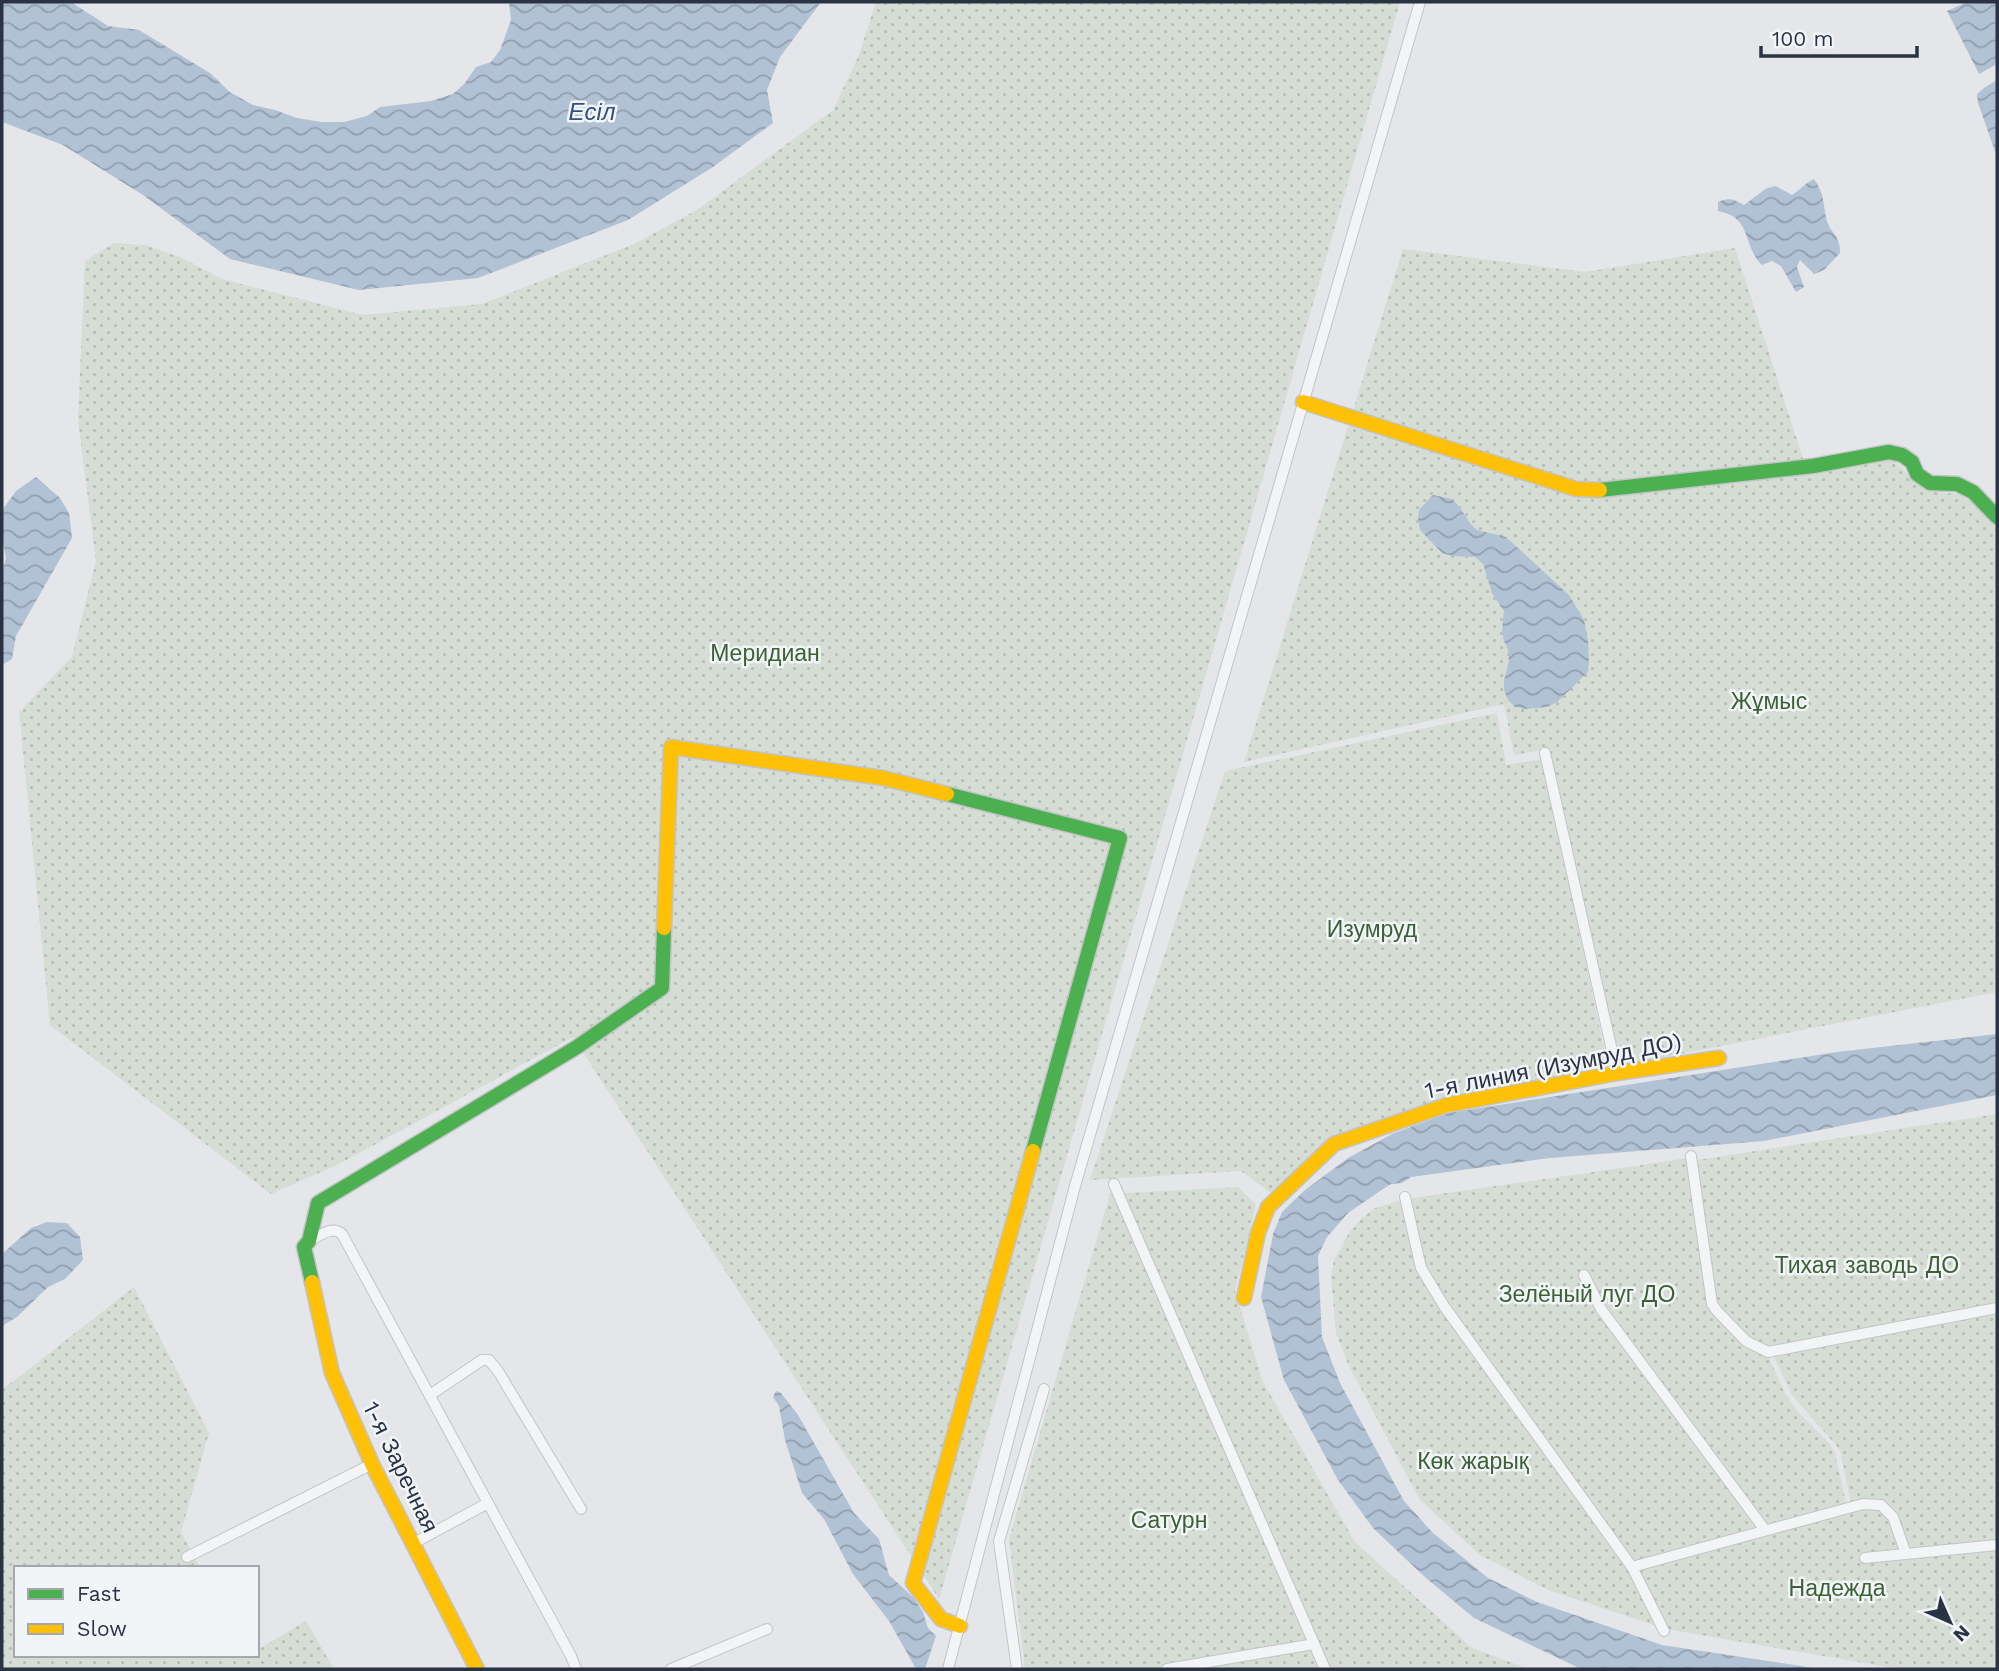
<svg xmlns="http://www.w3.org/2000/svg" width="1999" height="1671" font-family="'Work Sans',sans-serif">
  <defs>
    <pattern id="garden-dots" width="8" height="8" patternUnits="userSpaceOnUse" patternTransform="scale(1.75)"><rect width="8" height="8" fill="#d5ddd4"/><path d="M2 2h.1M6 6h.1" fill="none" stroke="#b7beb7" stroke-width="1.8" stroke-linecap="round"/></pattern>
    <pattern id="water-waves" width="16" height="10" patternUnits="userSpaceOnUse" patternTransform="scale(1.75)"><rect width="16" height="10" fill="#b2c2d5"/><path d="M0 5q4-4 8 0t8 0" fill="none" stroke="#919eae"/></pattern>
  </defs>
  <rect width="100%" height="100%" fill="#e4e6e9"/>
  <path fill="url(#garden-dots)" d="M876,2H1400L939,1599L573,1037L339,1164L271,1194L50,1025L19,712L72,657L96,561L78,420L85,261L114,243L145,245L180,257L222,279L363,315L482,304L634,244L697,210L833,110L859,55Z
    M1735,248L1808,474L1884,459L1896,463L1904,470L1910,479L1934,492L1959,494L1972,503L1997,529V992L1613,1067L1547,749L1514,755L1504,704L1244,762L1403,249L1585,272Z
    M1497,713L1506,765L1542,759L1608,1067L1449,1099L1332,1140L1275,1196L1241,1171L1090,1180L1225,771Z
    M1997,1114V1541L1908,1550L1884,1503L1868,1499L1851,1503L1840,1450L1792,1395L1773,1354L1748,1338L1720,1310L1716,1302L1697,1160Z
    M1689,1158L1710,1304L1767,1353L1785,1393L1797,1411L1829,1443L1835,1453L1847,1507L1634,1563L1444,1303L1423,1267L1406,1199Z
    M1238,1187L1256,1205L1235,1291L1263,1382L1355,1542L1472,1648L1529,1669H1025L1009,1539L1110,1194Z
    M1403,1200L1420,1269L1630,1568L1660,1627L1548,1590L1480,1555L1420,1500L1348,1364L1336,1333L1331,1277L1334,1260L1349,1233L1361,1219L1375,1208Z
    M134,1287L209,1433L181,1532L200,1568H16V1655H257V1650L306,1621L334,1669H2V1390Z
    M1862,1507L1879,1509L1888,1519L1902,1559L1997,1550V1669H1899L1666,1629L1636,1568Z"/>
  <path fill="url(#water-waves)" d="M2,2H71L108,26L139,30L210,73L231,93L253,105L275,110L297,118L322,122H344L367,116L380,107L431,101L453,94L465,83L476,67L491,62L500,50L511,20L509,2H821L780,57L767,90L773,123L713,167L628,220L478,278L359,290L230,259L143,195L63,145L2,122Z
    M1967,2H1997V64L1979,74L1947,11Z
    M1997,80V157L1978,103L1977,94L1984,88Z
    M1814,179C1824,193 1823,202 1826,217C1829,233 1841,235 1840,253L1824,270L1814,274L1800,260L1797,267L1804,287L1796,292L1781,266L1772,261L1762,265C1742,246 1753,217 1718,211V202C1729,197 1734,199 1744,205L1767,188L1776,186L1792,195C1800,190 1805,183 1814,179Z
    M36,477L60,498L69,513L72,538L16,636L12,659L2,665V573L6,558L2,537L3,509L16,491Z
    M1433,495L1452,499L1459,506L1470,523L1477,530L1506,537L1569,595L1584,620L1588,640L1589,661L1588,672L1557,702L1547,707L1526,709L1515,707L1508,700L1504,690V680L1509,661L1508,650L1504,641L1502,631L1504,611L1492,593L1483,564L1475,557L1453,556L1442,553L1420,530L1418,520L1419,510Z
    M1997,1034V1095L1764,1141L1550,1158L1411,1177L1402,1183L1391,1184L1383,1189L1348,1213L1327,1237L1318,1256L1322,1337L1340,1383L1404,1501L1433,1533L1488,1578L1537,1602L1662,1645L1821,1669L1579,1668L1474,1618L1426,1578L1373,1528L1338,1480L1284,1380L1261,1297L1273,1234L1282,1212L1305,1190L1348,1158L1392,1134L1448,1113L1837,1052Z
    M47,1222L67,1223L80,1237L83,1260L65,1279L48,1287L17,1317L2,1326V1254L31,1228Z
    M776,1391L781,1393L798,1415L854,1513L879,1539L889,1575L914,1598L923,1612L928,1628L936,1636L925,1669H916L889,1621L853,1574L824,1519L802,1493L785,1440L779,1406L773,1397Z"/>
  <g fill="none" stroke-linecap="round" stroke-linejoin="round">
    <defs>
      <path id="street" d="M1545,753L1617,1073
        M1691,1156L1712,1304L1717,1311L1746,1341L1768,1352L1997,1308
        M1114,1184L1325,1669
        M1405,1197L1421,1268L1444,1306L1632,1567L1664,1631
        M309,1241C320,1236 331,1225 342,1234L571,1656L576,1669
        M1584,1275L1601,1309L1765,1530
        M430,1395L482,1360H489L498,1371L581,1509
        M412,1544L488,1503
        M187,1557L372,1464
        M1865,1558L1997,1545
        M1632,1567L1863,1504L1881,1505L1893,1517L1906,1554
        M671,1669L767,1629
        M948,1669L1075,1186L1420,2
        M1017,1669L999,1541L1044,1389
        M1167,1669L1314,1644"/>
      <path id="fast" d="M1600,490L1813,466L1889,452L1902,455L1912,462L1917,474L1930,483L1957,484L1973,492L1997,517
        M947,794L1120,838L1033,1151
        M312,1282L304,1247L309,1241L318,1203L577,1047L662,988L664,928"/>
      <path id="slow" d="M1303,402L1576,489L1600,490
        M664,928L671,747L883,778L947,794
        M312,1282L332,1373L372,1464L477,1669
        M1244,1298L1258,1233L1268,1207L1334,1144L1447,1105L1617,1073L1719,1058
        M960,1626L941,1619L913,1583L1033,1151"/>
    </defs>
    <use href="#street" stroke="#c2c4c7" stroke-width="12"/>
    <use href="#fast" stroke="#c2c4c7" stroke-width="17"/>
    <use href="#slow" stroke="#c2c4c7" stroke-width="17"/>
    <use href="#street" stroke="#f3f4f6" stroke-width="10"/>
    <use href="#fast" stroke="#4caf50" stroke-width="14"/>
    <use href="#slow" stroke="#ffc107" stroke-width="14"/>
  </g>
  <g text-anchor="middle" stroke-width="5" stroke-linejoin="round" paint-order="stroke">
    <g font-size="23" fill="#3e6036" stroke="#f2f5f8">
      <text x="765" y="661">Меридиан</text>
      <text x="1769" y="709">Жұмыс</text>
      <text x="1372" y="937">Изумруд</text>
      <text x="1867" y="1273">Тихая заводь ДО</text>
      <text x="1587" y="1302">Зелёный луг ДО</text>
      <text x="1473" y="1469">Көк жарық</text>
      <text x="1169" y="1528">Сатурн</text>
      <text x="1837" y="1596">Надежда</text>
    </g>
    <g font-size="23" fill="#2a3344" stroke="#f2f5f8">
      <text transform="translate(1553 1066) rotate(-11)" y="8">1-я линия (Изумруд ДО)</text>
      <text transform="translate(401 1467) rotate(64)" y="8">1-я Заречная</text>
    </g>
    <g font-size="24" font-style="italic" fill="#32527a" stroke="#f2f5f8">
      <text x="592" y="120">Есіл</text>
    </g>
  </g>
  <rect width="1999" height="1671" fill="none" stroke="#2a3344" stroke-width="7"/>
  <rect x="14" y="1566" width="245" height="91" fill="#f2f5f8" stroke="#a2a7b0" stroke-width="2"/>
  <rect x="28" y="1589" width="35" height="10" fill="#4caf50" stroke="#a2a7b0" stroke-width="2"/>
  <text x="77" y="1601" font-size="21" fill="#2a3344">Fast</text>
  <rect x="28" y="1624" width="35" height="10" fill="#ffc107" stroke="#a2a7b0" stroke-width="2"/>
  <text x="77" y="1636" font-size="21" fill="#2a3344">Slow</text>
  <g transform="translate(1950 1622) rotate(135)" stroke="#f2f5f8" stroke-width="5" paint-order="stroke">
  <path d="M0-5L12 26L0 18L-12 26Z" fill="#2a3344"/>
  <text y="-10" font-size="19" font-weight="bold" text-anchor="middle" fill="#2a3344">N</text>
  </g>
  <path d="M1761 46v10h156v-10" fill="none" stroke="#2a3344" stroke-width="3.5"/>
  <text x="1772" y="46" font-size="21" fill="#2a3344" stroke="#f2f5f8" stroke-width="5" paint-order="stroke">100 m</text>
</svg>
